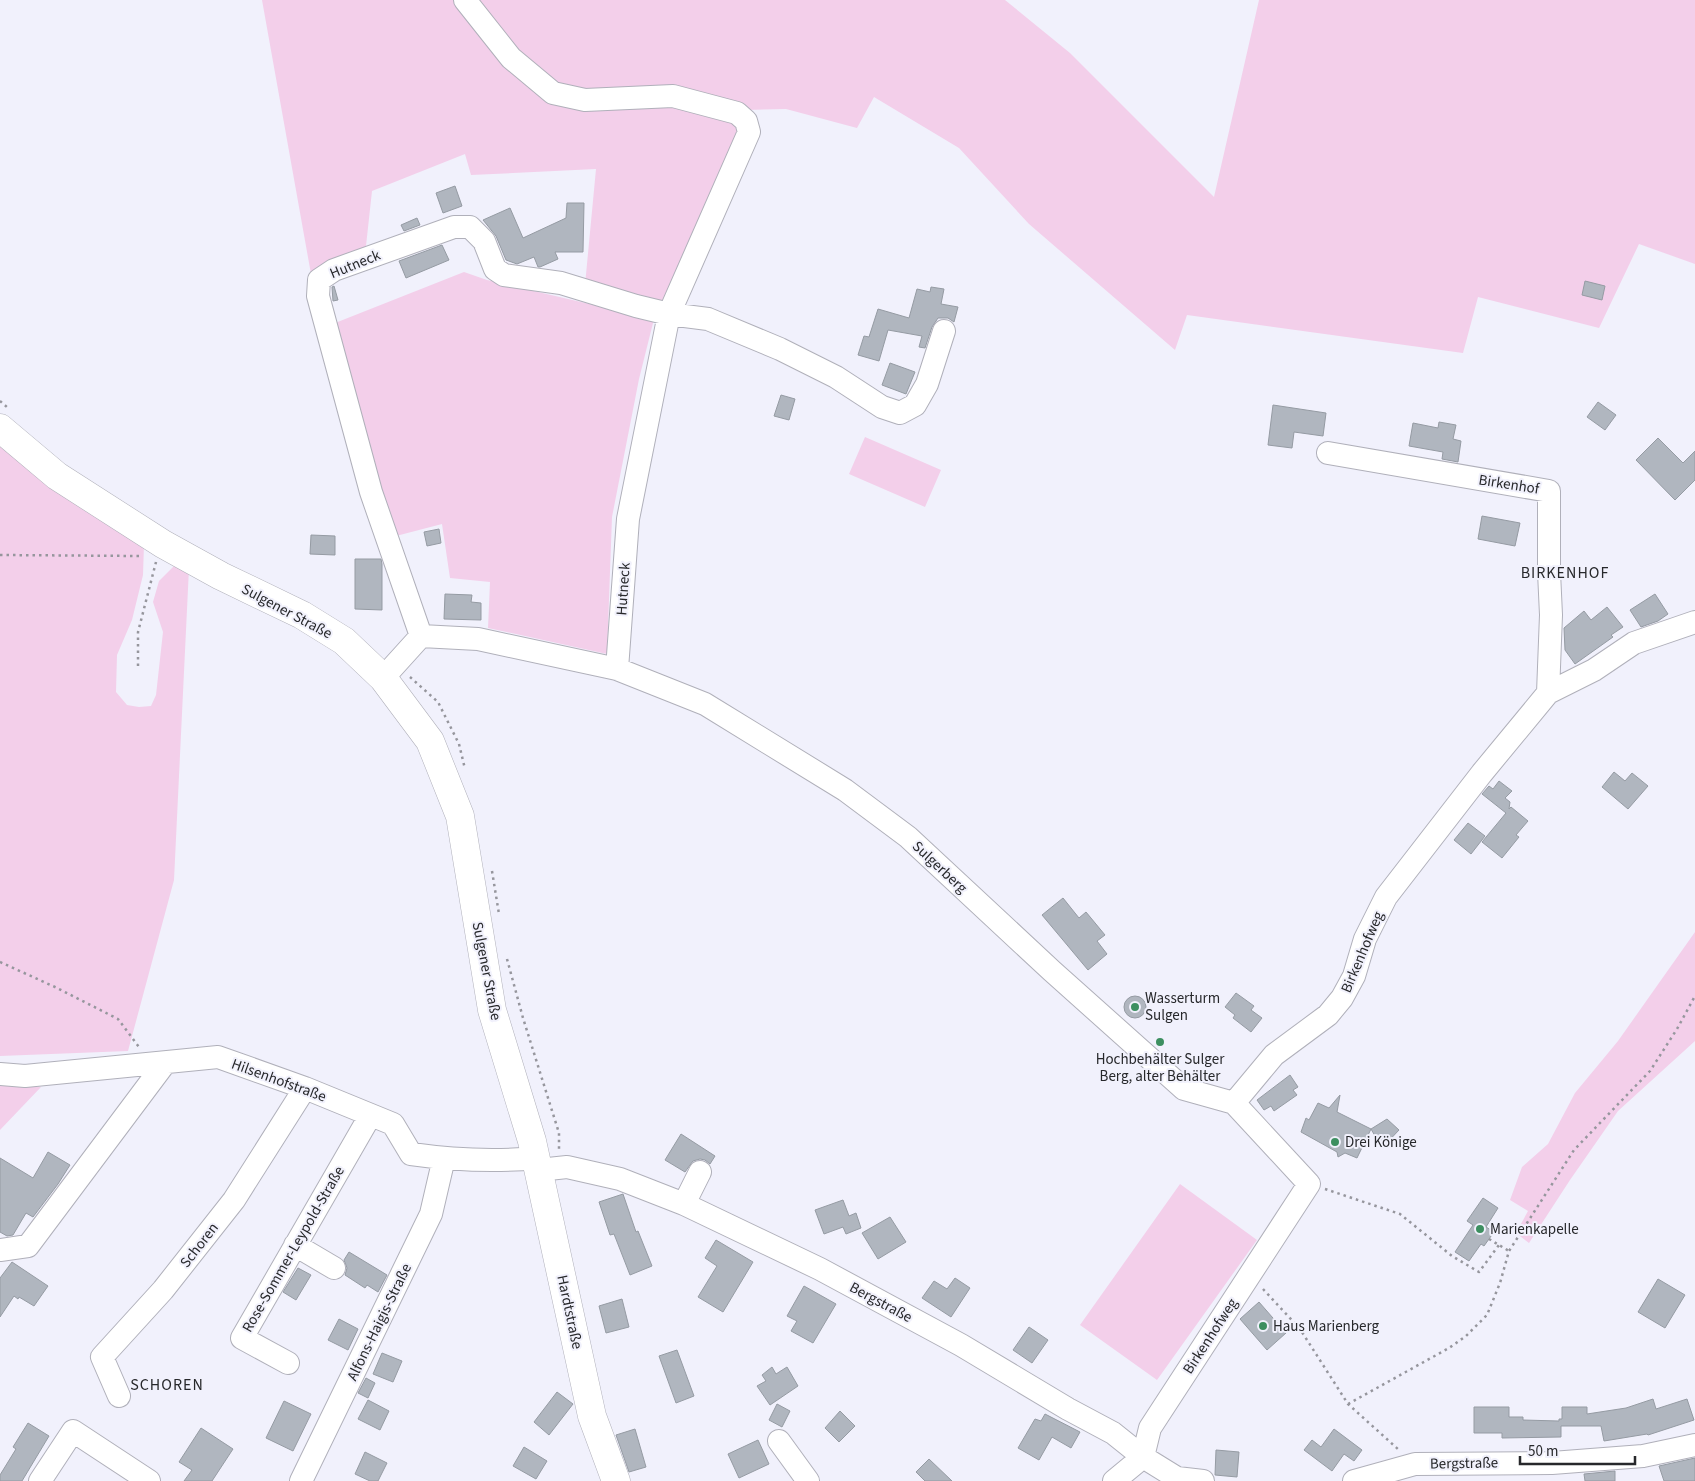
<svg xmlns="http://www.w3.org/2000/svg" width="1695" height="1481" font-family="'Source Sans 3',sans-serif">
  <rect width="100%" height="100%" fill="#f1f1fc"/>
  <path fill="#f3cfea" d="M262,0H460L536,87L671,104L741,122L666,310L585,285L596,169L471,175L465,154L372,191L365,255L311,274Z
    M471,0H1005L1070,53L1214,197L1259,0H1695V264L1639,244L1599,328L1478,297L1463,353L1187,315L1175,350L1029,224L959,148L874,97L857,128L786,109L745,110L601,95L544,82Z
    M464,272L487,280L654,319L639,379L612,517L607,654L488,628L490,582L450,578L442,524L396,536L330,325Z
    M865,437L941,470L925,507L849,474Z
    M0,443L144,544L143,575L132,620L117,655L116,692L127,705L139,707L151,706L156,695L163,632L153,602L159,581L174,566L189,568L174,880L128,1051L0,1056Z
    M1695,932V1041L1618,1111L1570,1180L1529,1243L1516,1233L1528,1211L1510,1200L1522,1167L1548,1144L1575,1093L1618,1041Z
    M0,1085L41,1087L0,1130Z
    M1180,1184L1257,1240L1157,1380L1080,1325Z"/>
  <path fill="#b0b6bf" stroke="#959ba3" d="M455,186L462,206L443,213L436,193Z
    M567,203H584L583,252H555L558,259L540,267H538L534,257L517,264L506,260L496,236L483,220L510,208L523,238L566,218Z
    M417,218L420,225L404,231L401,225Z
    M442,245L449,260L406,278L399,261Z
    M1585,281L1605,286L1602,300L1582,295Z
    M334,286L338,300L333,301L332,287Z
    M931,287L944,289L941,304L958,307L954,322L948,318H938L932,327L925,348L919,347L922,336L888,330L879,361L858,355L864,336L869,337L878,309L909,318L917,289L930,292Z
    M890,363L915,372L906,394L882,385Z
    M781,395L795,399L789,420L774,416Z
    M1598,402L1616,415L1605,430L1587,417Z
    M1273,405L1326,413L1323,436L1294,432L1292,448L1268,445Z
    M1439,422L1456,425L1453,439L1461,441L1458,462L1442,459L1443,452L1409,446L1413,423L1438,428Z
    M1658,438L1683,463L1695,451V480L1675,500L1636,460Z
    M1482,516L1520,523L1515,546L1478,539Z
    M439,529L441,543L427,546L424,532Z
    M311,535L335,536V555L310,554Z
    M355,559H381L382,564V610L355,609Z
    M445,594L472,595L471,602L481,603V620L444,619Z
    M1655,594L1668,614L1658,621L1641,627L1630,610Z
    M1607,607L1623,627L1611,635L1613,637L1575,664L1565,650L1564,628L1584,611L1591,620Z
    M1614,772L1625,781L1632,773L1648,786L1628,809L1602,787Z
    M1499,781L1512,791L1505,798L1510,802L1509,809L1511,807L1528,821L1516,835L1519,837L1502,858L1482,842L1506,813L1482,794L1489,786L1493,789Z
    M1468,823L1485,836L1471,854L1454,840Z
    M1063,898L1079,918L1086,912L1105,935L1097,941L1107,954L1088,970L1042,915Z
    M1236,993L1254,1006L1251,1010L1262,1018L1251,1032L1233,1018L1235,1015L1225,1007Z
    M1124 1007a11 11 0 1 1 22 0a11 11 0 1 1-22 0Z
    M1290,1075L1298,1087L1293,1090L1297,1095L1274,1111L1271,1106L1264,1110L1257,1100Z
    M1340,1095L1337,1112L1371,1129L1357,1158L1345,1153L1338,1157L1337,1152L1301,1132L1306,1118L1309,1120L1318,1103L1329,1108Z
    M1387,1119L1399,1130L1382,1148L1371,1129Z
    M681,1134L715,1156L710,1164L705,1160L700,1159L693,1161L685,1172L665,1160Z
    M48,1152L70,1165L58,1184L33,1217L26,1213L13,1235L7,1236L0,1232V1158L33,1178Z
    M623,1194L636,1232L638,1231L652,1266L630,1275L614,1234L610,1235L599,1202Z
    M1483,1198L1498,1208L1486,1227L1494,1232L1484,1246L1481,1244L1469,1261L1455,1252L1473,1225L1467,1221Z
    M843,1200L849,1216L856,1213L861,1228L846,1234L843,1227L824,1234L815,1210Z
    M890,1217L906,1242L878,1259L862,1233Z
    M716,1240L753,1262L723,1312L698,1297L717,1266L705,1258Z
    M349,1252L387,1275L378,1292L367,1285L365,1288L345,1275L347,1268L344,1260Z
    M12,1262L48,1286L34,1306L19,1297L18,1299L14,1296L0,1317V1278Z
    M298,1268L311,1275L296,1300L283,1292Z
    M955,1278L970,1288L951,1317L922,1298L934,1281L947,1289Z
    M1658,1279L1685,1295L1665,1328L1638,1312Z
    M804,1286L836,1304L813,1343L791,1331L797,1321L787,1316Z
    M622,1299L629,1327L606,1333L599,1306Z
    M1259,1302L1286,1333L1267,1350L1240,1319Z
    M339,1319L358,1329L348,1350L328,1340Z
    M1029,1327L1048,1340L1032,1363L1013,1350Z
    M677,1350L694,1396L676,1403L659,1356Z
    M382,1353L402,1361L393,1382L373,1374Z
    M772,1367L776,1374L787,1367L798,1386L770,1405L757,1386L766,1381L762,1375Z
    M366,1378L375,1383L368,1398L358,1393Z
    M557,1392L573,1404L549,1435L534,1422Z
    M1653,1399L1656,1409L1687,1399L1694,1420L1648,1435L1647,1434L1604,1441L1601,1426H1561V1437L1502,1438V1433H1474V1407H1509V1417H1523V1420L1559,1421V1419H1562V1407H1587V1414L1626,1408Z
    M368,1400L389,1411L380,1430L358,1419Z
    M284,1401L311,1414L293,1451L266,1438Z
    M777,1404L790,1411L782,1427L769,1420Z
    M840,1411L855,1426L839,1442L825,1428Z
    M1045,1414L1080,1432L1071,1448L1052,1437L1039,1460L1018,1448L1035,1419L1041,1421Z
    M28,1423L49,1436L22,1481H0V1475L16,1449L13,1447Z
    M201,1428L233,1449L212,1481H184L192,1470L179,1462Z
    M635,1429L646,1467L629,1472L616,1435Z
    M1334,1429L1362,1450L1354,1461L1344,1454L1332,1471L1304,1450L1312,1440L1321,1447Z
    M758,1440L769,1464L739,1478L728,1454Z
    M524,1447L547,1461L536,1479L513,1466Z
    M1216,1450L1239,1452L1237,1477L1215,1475Z
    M365,1452L387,1463L378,1481H370L355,1474Z
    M1695,1458V1481H1664L1659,1466Z
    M929,1459L952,1481H925L916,1472Z
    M1615,1471V1481H1585L1584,1474Z"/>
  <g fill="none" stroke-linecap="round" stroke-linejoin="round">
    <defs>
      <path id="minor" d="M465,0L511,58L553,93L585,100L673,96L737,113L746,121L749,132L669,314L628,519L617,669
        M1328,453L1549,491V572L1551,615L1548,693
        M421,636L371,492L318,296L319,280L334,270L454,227H470L484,241L495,269L504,275L561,283L636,306L669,314L708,319L780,349L836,377L882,407L900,413L915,405L927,384L944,331
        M383,678L421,636L478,639L617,669L705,704L845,790L908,837L1052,971L1184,1089L1234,1103
        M0,1074L25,1076L218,1057L305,1088L393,1124L411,1154C453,1160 494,1162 536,1158
        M1234,1103L1274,1055L1328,1015L1342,998L1354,976L1365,939L1386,897L1482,773L1548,693L1594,670L1634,643L1695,622
        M539,1170L567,1167L620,1179L684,1204L820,1269L961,1345L1068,1409L1113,1433L1143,1457L1177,1478L1203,1481
        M684,1204L700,1172
        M295,1245L334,1268
        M0,1250L28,1246L165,1063
        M288,1363L242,1338L370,1116
        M119,1396L102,1357L163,1290L234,1200L305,1088
        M779,1441L808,1481
        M1143,1457L1150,1428L1309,1184L1234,1103
        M40,1481L73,1431L149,1481
        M301,1481L431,1214L444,1158
        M1114,1481L1143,1457
        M1354,1481L1415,1464L1552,1463L1643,1456L1695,1445"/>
      <path id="major" d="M0,428L57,476L163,544L221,576L302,615L344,641L383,678L430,741L460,816L492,1010L532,1141L592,1416L616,1481"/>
    </defs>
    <use href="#minor" stroke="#b0b0ba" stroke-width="24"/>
    <use href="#major" stroke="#b0b0ba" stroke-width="29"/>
    <path stroke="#96969d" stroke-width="2.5" stroke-dasharray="2.5 4" stroke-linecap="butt" d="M0,401L8,408
      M0,555L141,556
      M138,666V632L156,562
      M410,677L438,702L459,744L465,769
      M492,871L499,914
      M507,959L523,1018L559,1133V1149
      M0,962L55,987L118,1019L139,1047
      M1325,1189L1400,1214L1452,1256L1479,1272L1499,1245
      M1489,1239L1509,1251
      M1263,1289L1300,1329L1348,1404L1399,1450
      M1348,1404L1449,1348L1466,1336L1487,1315L1500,1283L1509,1251L1574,1150L1650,1071L1677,1029L1695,996"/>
    <use href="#minor" stroke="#fff" stroke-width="22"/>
    <use href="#major" stroke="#fff" stroke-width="28"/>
  </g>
  <g fill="#3d8f60" stroke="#f1f1fc" stroke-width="2">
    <circle cx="1135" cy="1007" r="5"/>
    <circle cx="1160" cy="1042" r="5"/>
    <circle cx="1335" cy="1142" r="5"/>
    <circle cx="1480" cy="1229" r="5"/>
    <circle cx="1263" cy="1326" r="5"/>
  </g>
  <g text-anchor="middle" stroke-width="4" stroke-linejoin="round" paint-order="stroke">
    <g font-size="15" fill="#27282b" stroke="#f1f1fc">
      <text transform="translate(355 264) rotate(-22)" y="5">Hutneck</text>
      <text transform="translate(1509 484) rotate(9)" y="5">Birkenhof</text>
      <text transform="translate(623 589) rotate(-86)" y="5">Hutneck</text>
      <text transform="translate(287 611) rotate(28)" y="5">Sulgener Straße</text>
      <text transform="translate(940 867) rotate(43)" y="5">Sulgerberg</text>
      <text transform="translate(1362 952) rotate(-67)" y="5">Birkenhofweg</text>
      <text transform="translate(487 971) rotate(79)" y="5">Sulgener Straße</text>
      <text transform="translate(279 1080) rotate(20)" y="5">Hilsenhofstraße</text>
      <text transform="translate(199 1245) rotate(-52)" y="5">Schoren</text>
      <text transform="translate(293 1249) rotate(-60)" y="5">Rose-Sommer-Leypold-Straße</text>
      <text transform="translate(881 1302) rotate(28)" y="5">Bergstraße</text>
      <text transform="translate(570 1312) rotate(78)" y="5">Hardtstraße</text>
      <text transform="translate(379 1322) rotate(-64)" y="5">Alfons-Haigis-Straße</text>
      <text transform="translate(1210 1336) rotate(-57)" y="5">Birkenhofweg</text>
      <text transform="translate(1464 1463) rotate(-1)" y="5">Bergstraße</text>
    </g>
    <g font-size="15" fill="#27282b" stroke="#f1f1fc" text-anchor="start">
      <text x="1145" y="1003">Wasserturm<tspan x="1145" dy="17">Sulgen</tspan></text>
      <text x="1160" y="1064" text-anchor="middle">Hochbehälter Sulger<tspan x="1160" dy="17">Berg, alter Behälter</tspan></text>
      <text x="1345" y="1147">Drei Könige</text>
      <text x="1490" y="1234">Marienkapelle</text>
      <text x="1273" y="1331">Haus Marienberg</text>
    </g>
    <g font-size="16" letter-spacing="1" fill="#27282b" stroke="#f1f1fc">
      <text x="1565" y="578">BIRKENHOF</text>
      <text x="167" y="1390">SCHOREN</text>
    </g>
  </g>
  <path d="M1520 1456v8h115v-8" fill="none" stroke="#27282b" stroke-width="2.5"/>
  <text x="1528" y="1456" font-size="15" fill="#27282b" stroke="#f1f1fc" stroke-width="4" paint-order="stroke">50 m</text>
</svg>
